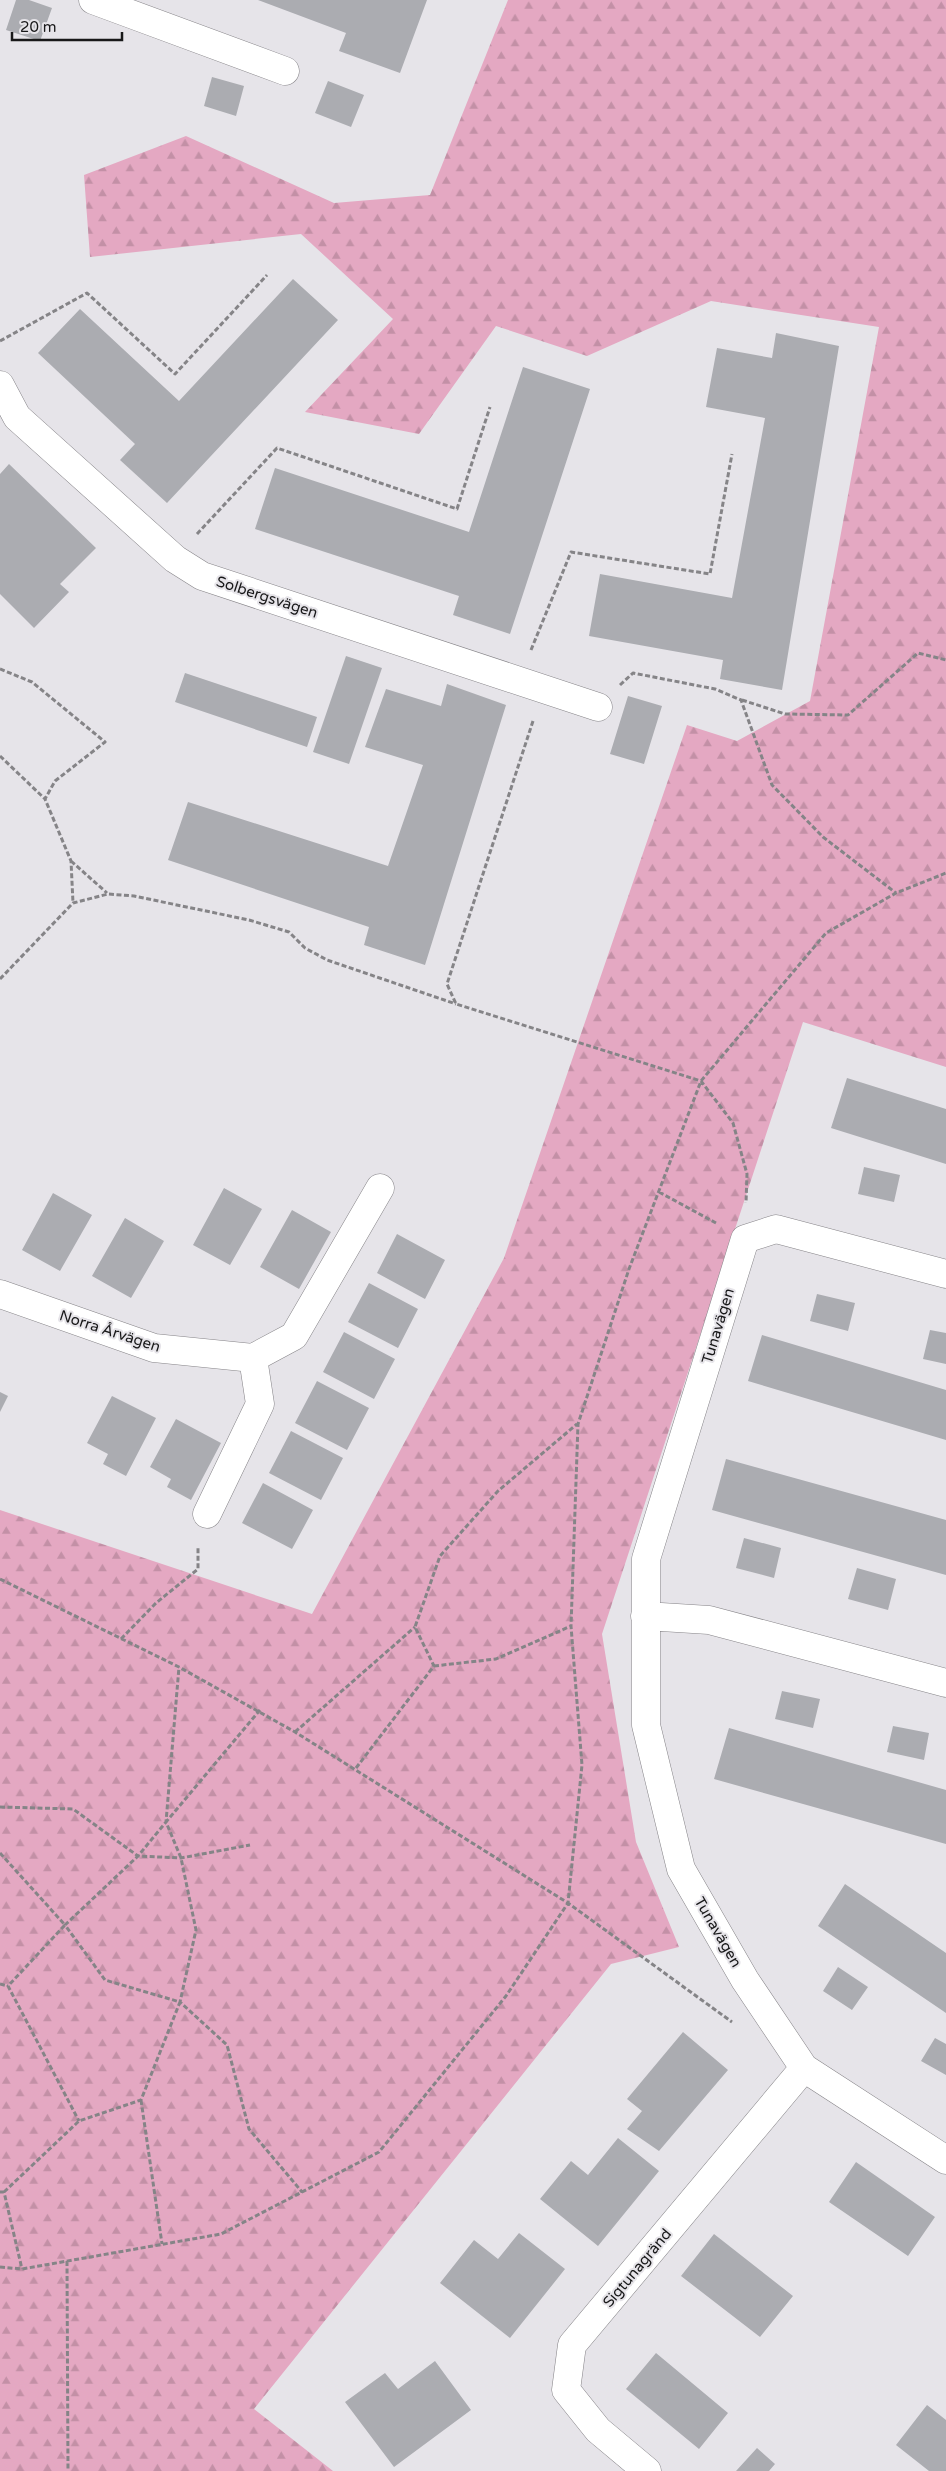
<svg xmlns="http://www.w3.org/2000/svg" width="946" height="2471" font-family="'Varela Round',sans-serif">
  <defs>
    <pattern id="forest-firs" width="22" height="20" patternUnits="userSpaceOnUse" patternTransform="scale(1.25)"><rect width="22" height="20" fill="#e4a8c2"/><path d="M5 1l3.5 6h-7zM16 11l3.5 6h-7z" fill="#c390a6"/></pattern>
  </defs>
  <rect width="100%" height="100%" fill="#e6e4e9"/>
  <path fill="url(#forest-firs)" d="M508,0H946V1067L803,1022L602,1634L636,1842L679,1947L611,1964L254,2409L333,2471H0V1510L312,1614L504,1258L687,725L737,741L810,701L879,327L711,301L587,356L496,326L419,434L305,412L393,319L301,234L90,257L84,175L186,136L334,203L430,195Z"/>
  <path fill="#abacb1" d="M16,0H29L52,8L40,41L6,30Z
    M258,0H427L400,73L339,51L346,33Z
    M212,77L244,86L236,116L204,106Z
    M328,81L364,95L351,127L315,113Z
    M293,279L338,320L167,503L120,460L135,444L38,353L80,309L179,401Z
    M776,333L839,346L782,690L720,679L723,660L589,636L600,574L732,598L765,418L706,407L717,348L772,358Z
    M523,367L590,389L510,634L453,615L459,596L255,529L275,468L469,532Z
    M9,464L96,548L60,584L69,592L34,628L0,594V474Z
    M346,656L382,668L349,764L313,752Z
    M185,673L317,717L307,747L175,702Z
    M447,684L506,705L425,965L364,945L369,927L168,860L188,802L388,866L423,765L365,747L386,689L441,706Z
    M628,696L662,706L644,764L610,754Z
    M847,1078L946,1109V1164L831,1128Z
    M864,1167L900,1175L894,1202L858,1194Z
    M224,1188L262,1209L230,1265L193,1245Z
    M53,1193L92,1215L60,1271L22,1250Z
    M292,1210L331,1232L299,1289L260,1267Z
    M125,1218L164,1241L131,1298L92,1276Z
    M397,1234L445,1260L425,1299L377,1273Z
    M369,1283L418,1309L398,1348L348,1322Z
    M817,1294L855,1303L848,1331L810,1321Z
    M930,1330L946,1333V1364L923,1359Z
    M344,1332L395,1359L374,1399L323,1372Z
    M762,1335L946,1390V1440L748,1381Z
    M317,1381L369,1408L347,1450L295,1423Z
    M0,1392L8,1396L0,1412Z
    M112,1396L156,1418L126,1476L103,1464L108,1454L87,1443Z
    M176,1419L221,1443L191,1500L167,1487L171,1479L150,1467Z
    M291,1431L343,1458L321,1500L269,1473Z
    M726,1459L946,1520V1575L712,1510Z
    M263,1483L313,1510L292,1549L242,1523Z
    M744,1538L781,1548L774,1578L736,1568Z
    M857,1568L896,1579L888,1610L848,1599Z
    M782,1691L820,1699L813,1728L775,1719Z
    M893,1726L929,1733L924,1760L887,1752Z
    M729,1728L946,1790V1844L714,1779Z
    M845,1884L946,1953V2013L818,1926Z
    M838,1967L868,1987L852,2010L823,1991Z
    M683,2032L728,2070L659,2151L627,2129L642,2111L627,2099Z
    M935,2038L946,2044V2075L921,2061Z
    M618,2138L659,2171L598,2246L540,2199L571,2161L588,2175Z
    M856,2162L935,2217L908,2256L829,2202Z
    M519,2233L565,2269L510,2338L440,2283L474,2240L498,2259Z
    M714,2234L793,2296L760,2337L681,2276Z
    M656,2353L728,2413L699,2449L626,2389Z
    M435,2361L471,2410L394,2467L345,2402L385,2373L398,2389Z
    M927,2405L946,2420V2471H929L896,2445Z
    M757,2448L775,2464L769,2471H736Z"/>
  <g fill="none" stroke-linecap="round" stroke-linejoin="round">
    <defs>
      <path id="minor" d="M93,0L285,71
        M0,385L17,417L175,559L202,576L598,707
        M946,1274L776,1229L745,1239L646,1559V1725L681,1869L745,1980L804,2068L946,2160
        M0,1294L154,1348L253,1358
        M207,1514L260,1404L253,1358L294,1336L380,1188
        M645,1616L709,1620L946,1683
        M647,2471L598,2430L566,2390L572,2345L804,2068"/>
    </defs>
    <use href="#minor" stroke="#868488" stroke-width="29"/>
    <path stroke="#858487" stroke-width="3" stroke-dasharray="5 2.5" stroke-linecap="butt" d="M0,341L87,293L175,374L267,275
      M197,534L277,448L457,509L490,407
      M531,650L571,552L710,574L732,454
      M0,669L32,682L105,742L55,781L45,799L71,861L73,903
      M620,685L633,673L715,689L741,700L772,785L823,837L896,893
      M742,700L785,714L848,715L918,653L946,660
      M533,721L447,984L456,1004L701,1081L733,1123L747,1174L746,1203
      M0,756L45,799
      M71,861L107,893
      M0,979L73,903L108,894L134,896L249,920L289,932L305,948L327,960L456,1004
      M659,1192L716,1223
      M0,1579L179,1667L295,1732L568,1903L732,2022
      M121,1639L156,1603L198,1569V1546
      M434,1666L496,1659L571,1626
      M260,1710L166,1822L181,1858L196,1930L180,2002L227,2045L249,2129L302,2192
      M295,1732L415,1627
      M356,1768L434,1666L415,1627L440,1556L498,1491L577,1424
      M0,1807L73,1809L138,1856L166,1822L179,1667
      M0,1853L65,1925L8,1986L79,2121
      M0,1984L8,1986
      M141,2100L162,2244
      M0,2192H4L22,2269
      M4,2192L79,2121L141,2100L180,2002L105,1980L65,1925L138,1856L181,1858L250,1845
      M67,2261L68,2471
      M0,2267L22,2269L221,2234L379,2152L506,1996L568,1903L582,1765L571,1626L578,1424L629,1269L701,1081L826,933L896,893L946,873"/>
    <use href="#minor" stroke="#fff" stroke-width="28"/>
  </g>
  <g text-anchor="middle" stroke-width="4" stroke-linejoin="round" paint-order="stroke">
    <g font-size="15" fill="#181819" stroke="#e6e4e9">
      <text transform="translate(267 597) rotate(18)" y="5">Solbergsvägen</text>
      <text transform="translate(718 1326) rotate(-73)" y="5">Tunavägen</text>
      <text transform="translate(110 1331) rotate(18)" y="5">Norra Årvägen</text>
      <text transform="translate(718 1932) rotate(60)" y="5">Tunavägen</text>
      <text transform="translate(637 2268) rotate(-50)" y="5">Sigtunagränd</text>
    </g>
  </g>
  <path d="M12 32v8h110v-8" fill="none" stroke="#181819" stroke-width="2.5"/>
  <text x="20" y="32" font-size="15" fill="#181819" stroke="#e6e4e9" stroke-width="4" paint-order="stroke">20 m</text>
</svg>
